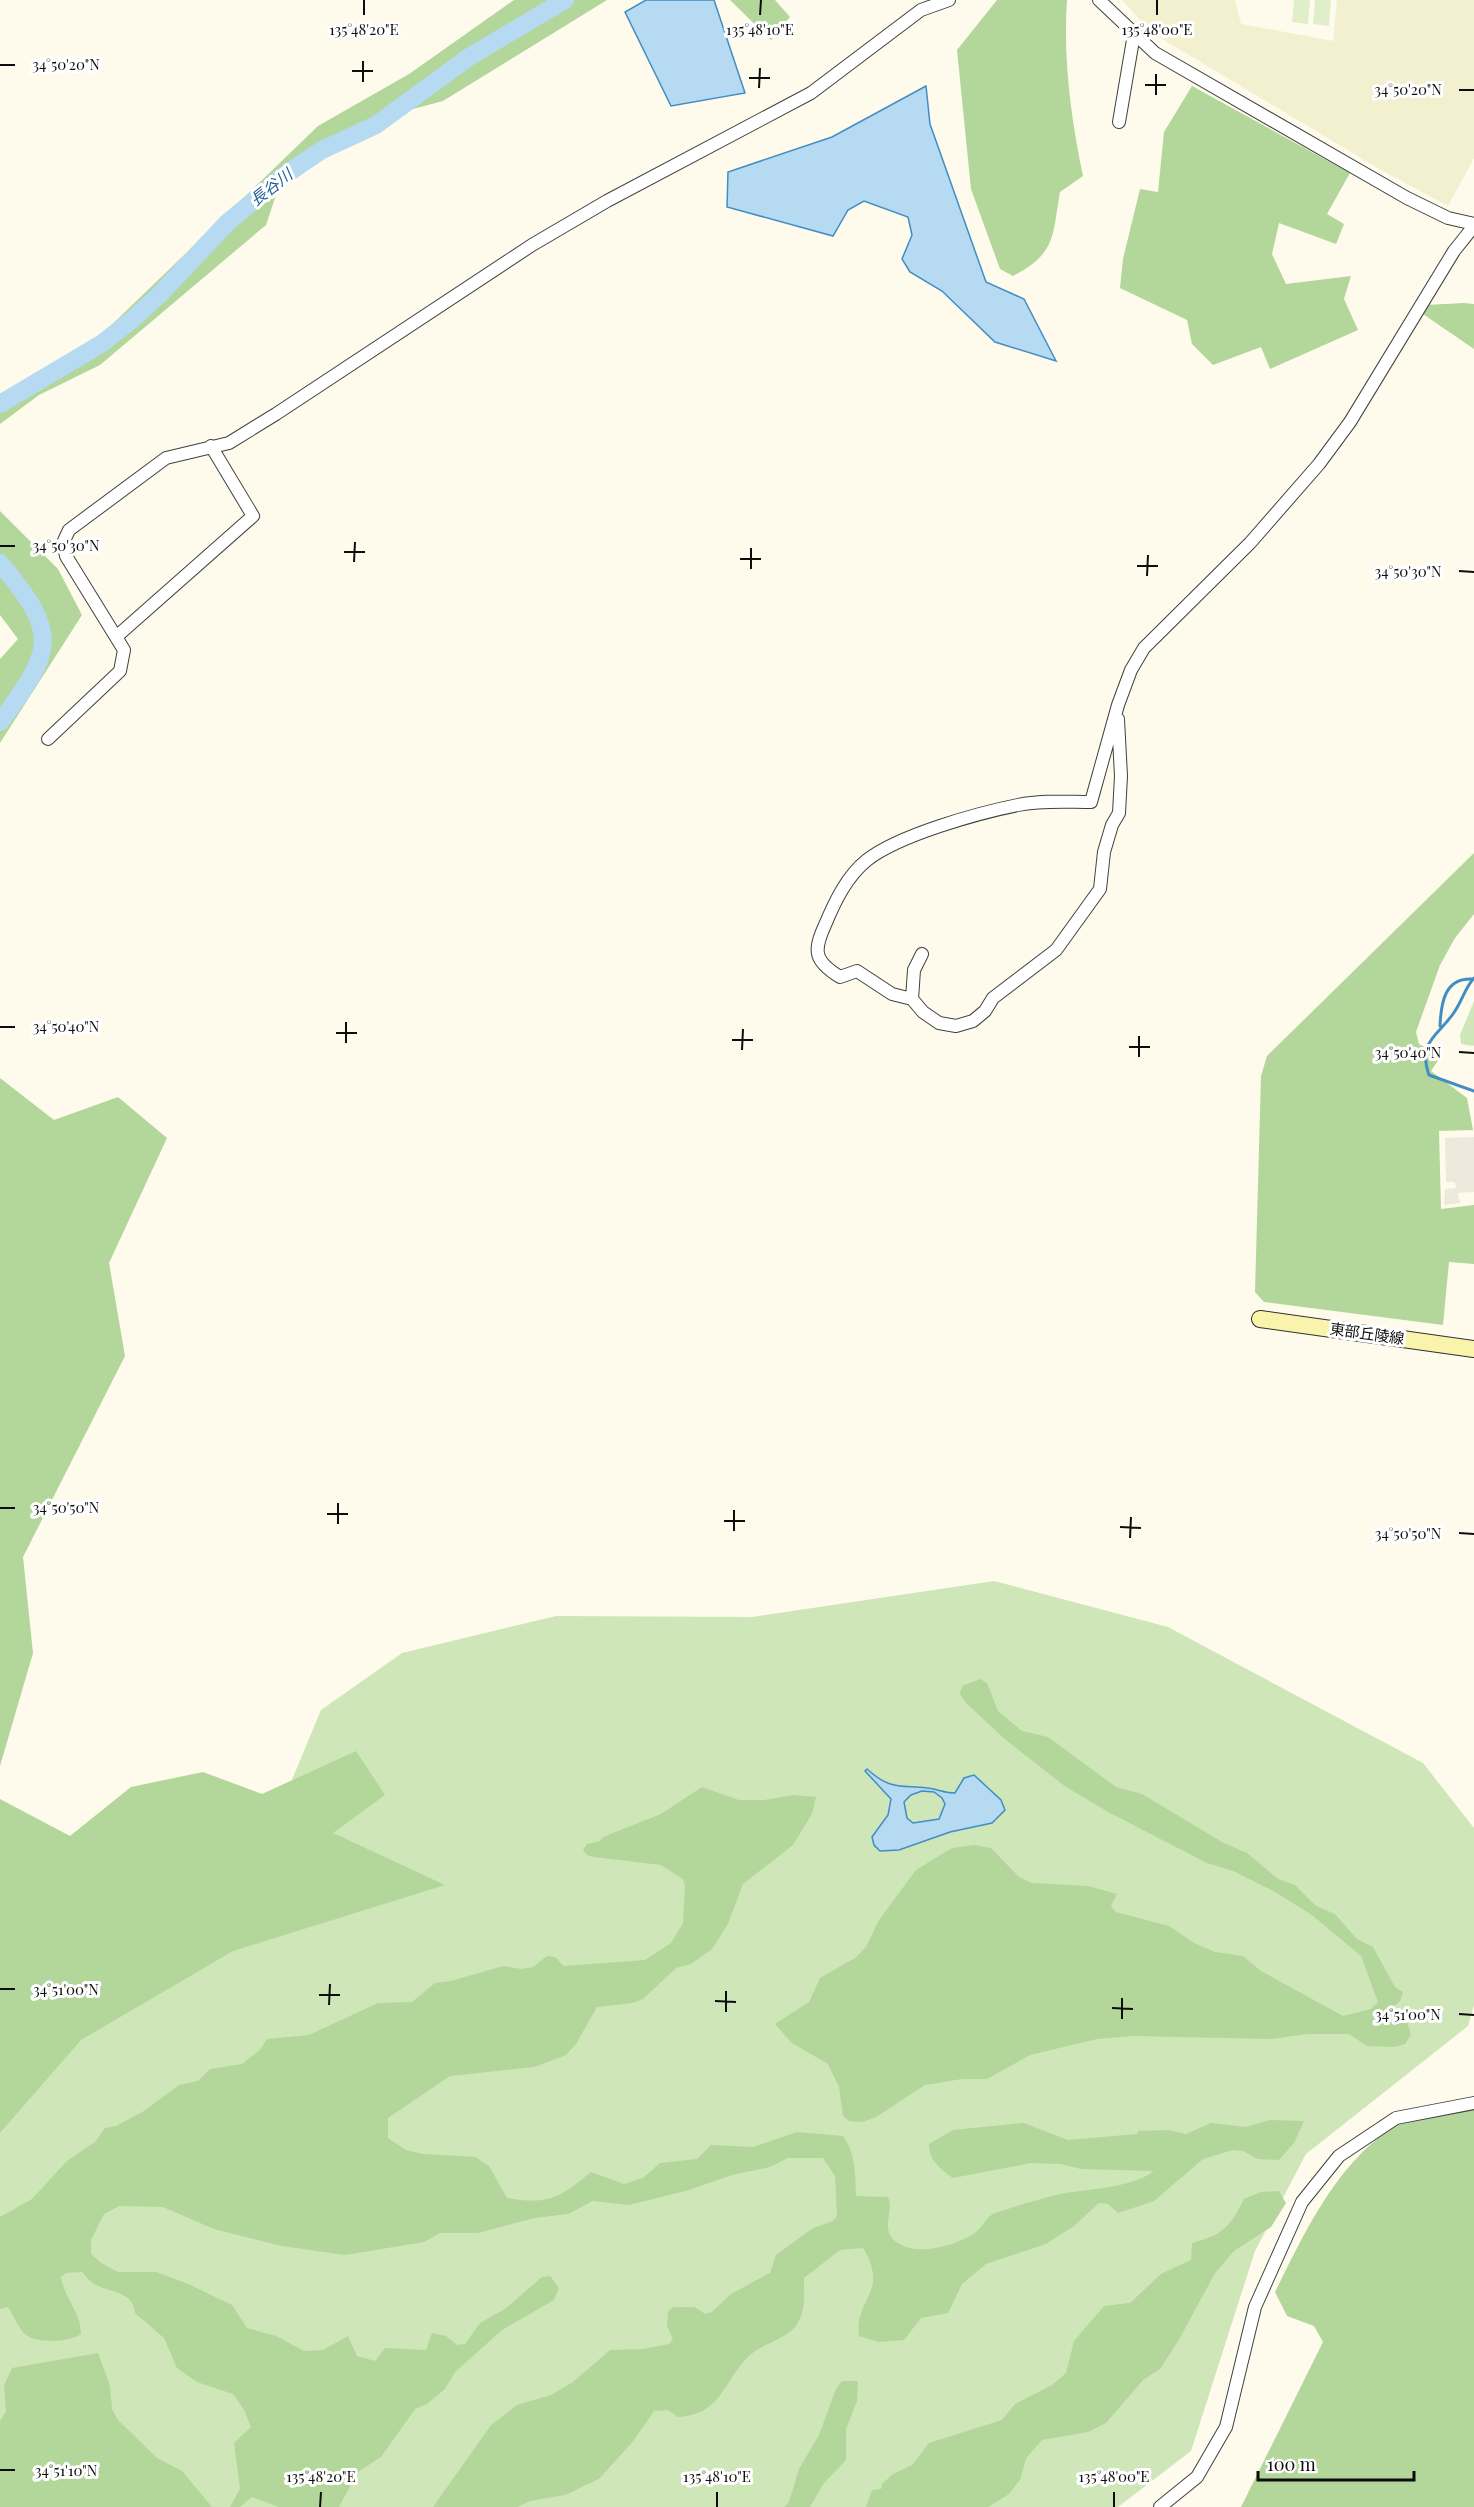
<svg xmlns="http://www.w3.org/2000/svg" width="1474" height="2507" font-family="'Playfair Display','Noto Sans JP',serif">
  <rect width="100%" height="100%" fill="#fefbed"/>
  <path fill="#f2f0cf" d="M1122,0H1235L1241,24L1333,41L1337,0H1474V158L1448,206L1381,170L1159,37L1138,18Z"/>
  <path fill="#cfe6b9" d="M1474,1001V1045L1473,1046L1461,1044L1460,1035Z
    M994,1581L1168,1627L1423,1763L1474,1828V2005L1468,2026L1306,2154L1255,2251L1191,2451L1118,2507H0V2087L257,1864L321,1710L402,1653L556,1616L752,1617Z"/>
  <path fill="#b3d69a" d="M514,0H607L443,101L402,112L326,157L277,192L266,225L100,365L39,395L0,424V401L100,336L318,126L409,74Z
    M730,0H775L790,17L771,40Z
    M997,0H1067C1063,60 1071,118 1083,176L1060,192C1052,236 1057,253 1013,276L1000,269L971,189L957,50Z
    M1192,86L1350,173L1327,214L1344,224L1336,244L1279,223L1272,254L1286,284L1351,276L1344,299L1358,330L1270,369L1261,347L1213,365L1192,344L1187,320L1120,288L1123,259L1140,189L1158,192L1164,132Z
    M1464,303L1474,304V349L1420,312L1425,305Z
    M0,511L58,569L82,615L0,743V659L18,639L0,615Z
    M1474,853V914L1455,938L1440,965L1416,1032L1419,1044L1441,1056L1431,1071L1467,1098L1473,1130L1439,1131L1441,1209L1474,1205V1264L1449,1262L1443,1325L1264,1302L1255,1292L1261,1076L1267,1056Z
    M0,1078L54,1120L118,1097L167,1138L109,1263L125,1356L23,1557L33,1653L0,1766Z
    M980,1679L987,1683L998,1711L1022,1731L1048,1737L1116,1787L1142,1794L1222,1842L1247,1853L1278,1879L1295,1885L1316,1906L1335,1914L1357,1939L1373,1947L1395,1987L1403,1992L1400,2001L1394,2006V2011L1407,2022L1411,2035L1405,2044L1395,2047L1367,2046L1349,2034H1308L1271,2039L1134,2036L1097,2039L1030,2055L987,2079H962L925,2085L876,2117L863,2122L849,2121L843,2116L839,2087L828,2064L792,2043L775,2024L809,2002L820,1978L855,1958L866,1947L879,1920L916,1870L952,1848L974,1845L991,1848L1019,1877L1032,1883L1088,1886L1117,1894L1111,1906L1116,1912L1169,1926L1194,1943L1215,1952L1243,1956L1261,1971L1343,2016L1371,2009L1378,2002L1361,1956L1312,1915L1275,1892L1233,1871L1207,1863L1110,1813L1066,1787L1007,1741L967,1704L960,1694L962,1686Z
    M356,1751L385,1795L333,1833L445,1885L233,1951L81,2040L0,2133V1799L70,1836L131,1787L203,1772L262,1794Z
    M702,1787L739,1800H764L793,1795L816,1797L812,1814L793,1845L743,1884L728,1924L712,1949L691,1964L676,1968L643,1999L632,2003L597,2007L576,2044L566,2055L534,2067L450,2076L388,2118V2138L406,2150L423,2154L475,2157L489,2166L507,2198C549,2205 559,2198 591,2172L624,2184L643,2178L660,2163L697,2159L711,2145L753,2147L797,2132L843,2136C856,2154 855,2174 856,2196L888,2197C896,2213 874,2235 906,2247C924,2254 961,2244 976,2232C983,2227 986,2216 995,2213C1016,2206 1039,2199 1061,2194C1091,2188 1129,2189 1154,2171L1081,2169L1061,2164L1031,2163L953,2178C941,2170 928,2159 929,2144L953,2130L1024,2123L1068,2140L1137,2134L1138,2131L1168,2130L1186,2134L1211,2123L1246,2127L1269,2120L1304,2121L1294,2143L1279,2160L1258,2159L1243,2151L1233,2150L1203,2159L1154,2201L1118,2213L1108,2204L1099,2203L1074,2226L1046,2244L986,2264L962,2284L948,2313L921,2318L904,2340L879,2342L859,2336C854,2298 890,2293 863,2248L840,2250L804,2278C804,2295 806,2313 795,2327C783,2341 760,2344 748,2357C723,2382 722,2414 678,2417L668,2410L654,2411L634,2440L599,2479L565,2495L530,2501L517,2507H433L491,2425L517,2405L551,2395L573,2382L610,2350L643,2349L669,2344L673,2339L667,2326L668,2312L673,2307H695L705,2314L712,2312L731,2294L770,2273L776,2255L813,2228L833,2221L837,2216L835,2176L823,2158H788L770,2167L732,2175L689,2190L629,2205L593,2201L568,2214L534,2218L478,2233H440L424,2242L345,2255L282,2246L214,2229L163,2207L119,2206L104,2214L91,2240V2254L101,2263L118,2272H156L186,2283L232,2305L247,2328L276,2336L304,2351L323,2350L348,2336L357,2356L375,2361L385,2348L426,2350L432,2333L446,2336L457,2345L465,2344L480,2323L505,2309L542,2277L550,2276L559,2288L554,2300L502,2330L455,2372L445,2389L427,2404L415,2409L381,2457L358,2472L339,2507H279L252,2497L240,2507H230L240,2489L234,2443L251,2427L244,2410L233,2394L197,2382L177,2368L164,2338L135,2313C133,2290 108,2293 93,2283C89,2281 85,2275 82,2272L66,2273L61,2277C64,2298 81,2312 81,2334C70,2342 38,2344 26,2335C19,2329 13,2315 8,2307L0,2309V2323V2217L32,2199L67,2161L95,2142L105,2128L116,2126L144,2111L179,2085L198,2081L210,2069L242,2064L260,2050L267,2039L309,2035L378,2003L412,2002L435,1983L451,1981L503,1966L521,1969L533,1967L547,1956L555,1957L564,1966L645,1960L671,1943L683,1923L685,1885L683,1879L661,1865L594,1857L587,1855L583,1850L587,1844L600,1841L603,1837L661,1814Z
    M1474,2098V2507H1241L1323,2342L1314,2326L1287,2316L1275,2292C1306,2230 1340,2155 1404,2121C1425,2110 1452,2105 1474,2098Z
    M1279,2191L1286,2203L1271,2227L1234,2251L1215,2273L1180,2338L1160,2369L1143,2380L1106,2423L1088,2432L1042,2440L1026,2458L1020,2480L1009,2494L988,2507H866L872,2490L881,2489L882,2484L893,2474L912,2465L929,2443L1002,2420L1015,2404L1052,2385L1066,2373L1074,2341L1104,2306L1130,2303L1161,2274L1191,2260L1192,2243C1223,2235 1230,2227 1244,2199L1261,2192Z
    M98,2353L110,2386L112,2409L118,2420L157,2458L182,2471L212,2507H0V2421L6,2411L4,2385L12,2368Z
    M842,2381H858L857,2401L846,2429V2460L824,2483L810,2507H784L789,2502L799,2469L819,2435L836,2389Z"/>
  <path fill="#e1eeca" d="M1294,0H1310L1308,24L1292,22Z
    M1315,0H1331L1329,26L1313,24Z"/>
  <path fill="#ede9dd" d="M1474,1137V1192L1458,1193L1460,1203L1444,1205L1445,1189L1456,1188L1455,1182H1446L1445,1138Z"/>
  <path fill="#b5daf2" stroke="#418dc4" stroke-width="1.5" fill-rule="evenodd" d="M646,0H714L745,93L671,106L625,12Z
    M926,86L930,124L986,282L1024,299L1056,361L995,342L942,291L910,272L902,259L912,235L908,217L864,201L848,210L833,236L727,207L728,172L832,137Z
    M867,1769C890,1790 899,1785 927,1788C937,1789 945,1793 955,1793L964,1778L974,1775L1001,1800L1005,1810L992,1823L950,1832L899,1850L880,1851L874,1845L872,1837L888,1815L891,1799L865,1771ZM922,1791L934,1792L942,1798L945,1804L939,1819L913,1823L907,1818L904,1802L911,1795Z"/>
  <g fill="none" stroke-linecap="round" stroke-linejoin="round">
    <path stroke="#418dc4" stroke-width="3" d="M1474,978C1465,988 1463,999 1455,1011C1439,1036 1417,1040 1429,1075L1474,1091
      M1440,1026C1441,1002 1445,977 1473,979"/>
    <path stroke="#b5daf2" stroke-width="18" d="M0,404L101,344L133,319L159,295L227,223L286,174L322,150L376,125L469,57L565,0
      M0,563C60,634 54,650 0,722"/>
    <defs>
      <path id="street" d="M1099,0L1155,53L1407,198L1448,218L1474,224
        M1119,122L1134,34
        M116,637L253,516L211,446
        M48,739L120,671L124,650L66,556L63,543L69,530L166,458L229,443L276,414L532,245L607,201L811,93L921,10L949,0
        M922,954L914,970L912,999L923,1012L939,1023L956,1026L973,1021L985,1011L993,998L1056,950L1100,889L1104,852L1112,825L1119,813L1121,776L1118,719
        M912,999L892,994L857,971L840,977C814,961 813,951 825,925C835,901 847,876 867,860C899,835 978,813 1018,805C1042,800 1067,802 1091,802L1118,705L1131,670L1144,648L1250,543L1319,464L1350,422L1454,251L1474,226
        M1160,2507L1197,2477L1226,2427L1255,2307L1302,2202L1339,2156L1396,2118L1474,2103"/>
      <path id="secondary" d="M1260,1319L1474,1349"/>
    </defs>
    <use href="#street" stroke="#404040" stroke-width="14"/>
    <use href="#secondary" stroke="#2f2f2f" stroke-width="18"/>
    <use href="#street" stroke="#fff" stroke-width="12"/>
    <use href="#secondary" stroke="#faf3ac" stroke-width="16"/>
  </g>
  <path fill="none" stroke="#0d0d0d" stroke-width="2" d="M364,15V0M760,15L761,0M1157,15V0M0,65H15M352,71H373M749,78H770M363,82V61M1145,85H1166M759,88L760,68M1459,90H1474M1156,95V74M0,546H15M344,552H365M740,559H761M354,562L355,542M1137,566H1158M751,569V548M1459,571L1474,572M1147,576L1148,555M0,1027H15M336,1033H357M732,1040H753M346,1043V1022M1129,1047H1150M742,1050L743,1029M1459,1052L1474,1053M1139,1057V1036M0,1508H15M327,1514H348M724,1521H745M338,1524V1503M1120,1527L1141,1528M734,1531V1510M1459,1533L1474,1534M1130,1538L1131,1517M0,1989H15M319,1995H340M715,2001L736,2002M329,2005L330,1984M1112,2008L1133,2009M726,2012V1991M1459,2014L1474,2015M1122,2019V1998M0,2470H15M320,2507L321,2492M717,2507V2492M1114,2507V2492"/>
  <g text-anchor="middle" stroke-width="6" stroke-linejoin="round" paint-order="stroke">
    <g font-size="15" fill="#0d0d0d" stroke="#fff">
      <text transform="translate(1367 1334) rotate(8)" y="5">東部丘陵線</text>
    </g>
    <g font-size="16" font-style="italic" fill="#1e5f96" stroke="#fff">
      <text transform="translate(271 187) rotate(-38)" y="6">長谷川</text>
    </g>
  </g>
  <g font-size="15" text-anchor="middle" fill="#0d0d0d" stroke="#fff" stroke-width="6" stroke-linejoin="round" paint-order="stroke">
    <text x="364" y="35">135°48'20"E</text>
    <text x="760" y="35">135°48'10"E</text>
    <text x="1157" y="35">135°48'00"E</text>
    <text x="66" y="70">34°50'20"N</text>
    <text x="1408" y="95">34°50'20"N</text>
    <text x="66" y="551">34°50'30"N</text>
    <text x="1408" y="577">34°50'30"N</text>
    <text x="66" y="1032">34°50'40"N</text>
    <text x="1408" y="1058">34°50'40"N</text>
    <text x="66" y="1513">34°50'50"N</text>
    <text x="1408" y="1539">34°50'50"N</text>
    <text x="66" y="1995">34°51'00"N</text>
    <text x="1408" y="2020">34°51'00"N</text>
    <text x="66" y="2476">34°51'10"N</text>
    <text x="321" y="2482">135°48'20"E</text>
    <text x="717" y="2482">135°48'10"E</text>
    <text x="1114" y="2482">135°48'00"E</text>
  </g>
  <path d="M1258 2471v9h156v-9" fill="none" stroke="#0d0d0d" stroke-width="3"/>
  <text x="1267" y="2471" font-size="18" fill="#0d0d0d" stroke="#ffffff" stroke-width="4.5" paint-order="stroke">100 m</text>
</svg>
